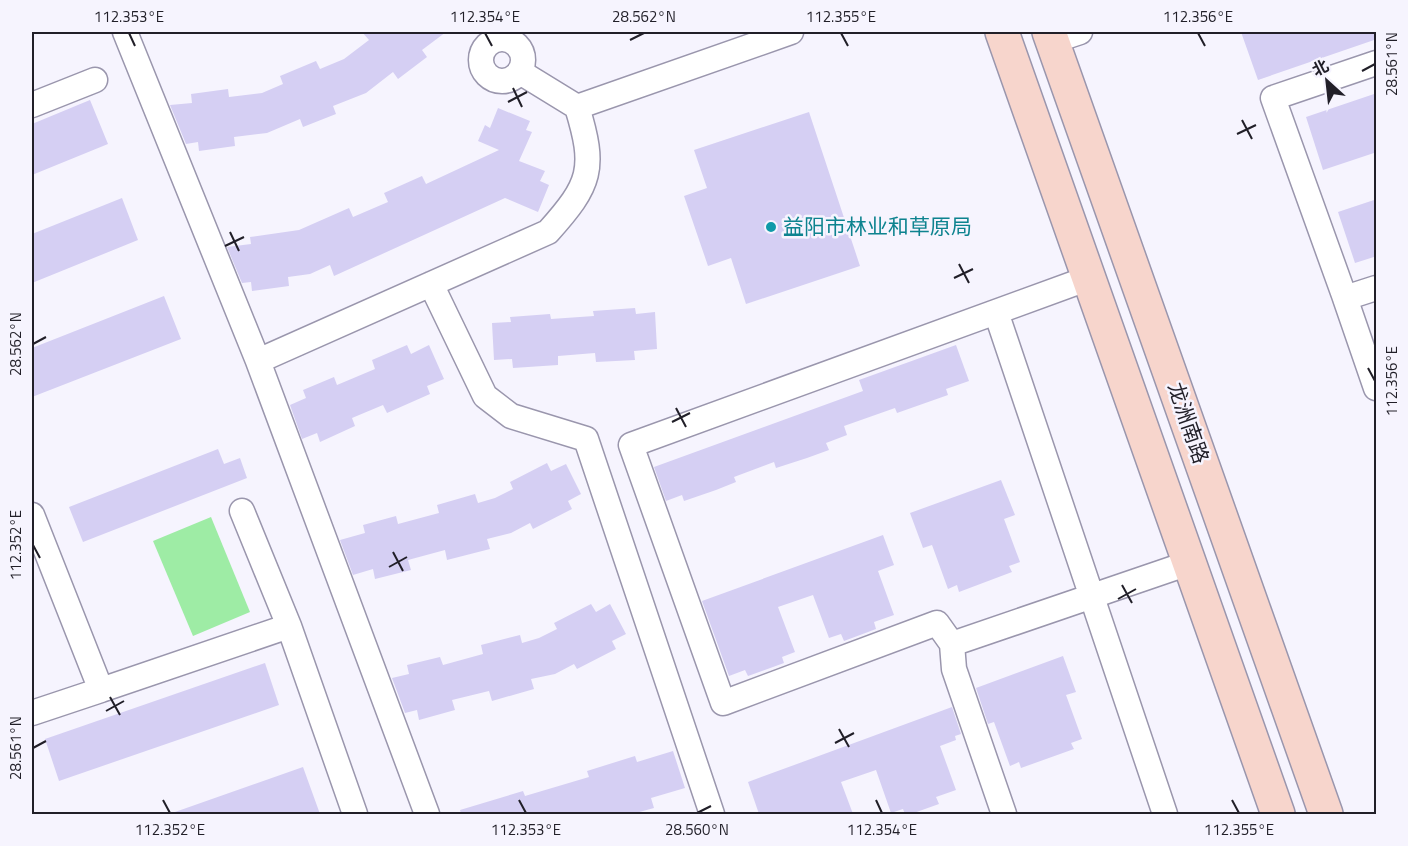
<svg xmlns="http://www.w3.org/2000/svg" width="1408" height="846" font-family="'Titillium Web','Noto Sans SC',sans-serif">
  <rect width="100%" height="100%" fill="#f6f4fe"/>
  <path fill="#9eeca5" d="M211,517L250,612L193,636L153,541Z"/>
  <path fill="#d5cff3" d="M362,32H446L422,50L427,57L398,79L393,72L366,93L333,106L336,114L303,127L300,119L267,133L234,137L235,146L199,151L198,142L186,144L170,105L192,103L191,94L228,89L229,97L262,93L283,84L280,76L316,61L320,69L344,59L369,40Z
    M1241,32H1377V39L1258,80Z
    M1377,93V152L1323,170L1306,117Z
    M90,100L108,144L32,175V124Z
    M498,108L530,121L526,130L532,132L519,161L545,171L540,181L549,185L538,212L505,198L334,276L330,265L310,274L288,277L289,286L252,291L251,282L242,283L227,247L251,244L250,237L299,230L349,208L353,217L388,202L384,193L422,176L426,184L499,150L478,141L485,125L490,128Z
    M809,112L860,266L746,304L731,258L708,266L684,196L707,188L694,150Z
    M122,198L138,240L32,283V234Z
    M1377,199V256L1355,263L1338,212Z
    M164,296L181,339L32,397V348Z
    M635,308L636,314L655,312L657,349L634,351L635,360L596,362L595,353L558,356V365L513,368L512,359L494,360L492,323L511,322L510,317L550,314L551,319L594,316L593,311Z
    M407,345L411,354L429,345L444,379L427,386L430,394L387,413L383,405L352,418L355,426L320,442L317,433L302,439L290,405L306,398L303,390L334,377L337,385L375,369L372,360Z
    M956,345L969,381L946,389L948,395L897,413L895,408L844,426L847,435L826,443L829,450L807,458L776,468L774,462L734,477L736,482L716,490L684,501L682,495L666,501L654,467L863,391L859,380Z
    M218,449L224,464L240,458L247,478L83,542L69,507Z
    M547,463L551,471L566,464L581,494L568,501L572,509L533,529L530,523L511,533L487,539L490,549L447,560L445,550L408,560L411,570L375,579L373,569L353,575L340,540L365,533L363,525L396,516L398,524L439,513L437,505L475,494L478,503L495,498L513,489L510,482Z
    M1001,480L1015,515L1004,519L1020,562L1009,566L1012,572L959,592L957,585L948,589L932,545L923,548L910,513Z
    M883,535L894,565L878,571L894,615L874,622L876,629L844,641L841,634L829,638L813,595L778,607L795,652L782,657L784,663L748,676L745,670L729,676L702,601Z
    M591,604L596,612L610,604L626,634L612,641L616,649L577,669L574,664L555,674L531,679L534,689L492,701L489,691L452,700L455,710L419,720L417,710L405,713L392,678L409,674L407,665L440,657L443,665L483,654L481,645L520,635L522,643L539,638L557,629L554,623Z
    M1063,656L1076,692L1066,695L1082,739L1071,743L1074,749L1021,768L1019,762L1010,766L994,722L988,724L976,688Z
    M265,663L279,705L59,781L45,739Z
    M952,707L961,734L955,736L956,740L940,746L956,790L936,797L939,804L911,814H905L903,809L891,813L876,770L841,782L853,814H759L748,782Z
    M673,751L685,788L651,798L654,808L632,814H461L460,810L523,791L525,796L589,777L587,771L635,756L637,762Z
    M303,767L320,814H175V812Z"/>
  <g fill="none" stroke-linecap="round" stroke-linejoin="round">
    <defs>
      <path id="minor" d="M125,32L258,361L548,232C591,184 596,169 577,107L791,32
        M481 60a21 21 0 1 1 42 0a21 21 0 1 1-42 0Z
        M1053,41L1080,32
        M520,72L577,107
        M32,105L95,80
        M1089,278L631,445L723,703L937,623L952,644L1189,563
        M431,284L485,396L511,416L586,439L712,814
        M1376,288L1345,298L1376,388
        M1345,298L1273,98L1376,63
        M996,312L1165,814
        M258,361L427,814
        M32,515L101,690L289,626L242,511
        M289,626L355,814
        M952,644L954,669L1004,814
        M32,713L101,690"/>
      <path id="secondary" d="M1002,32L1278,814
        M1049,32L1326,814"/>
    </defs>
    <use href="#minor" stroke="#9a96ad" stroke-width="27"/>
    <use href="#secondary" stroke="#9a96ad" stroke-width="36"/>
    <use href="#minor" stroke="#fff" stroke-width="24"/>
    <use href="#secondary" stroke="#f7d5cc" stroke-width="33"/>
  </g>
  <path fill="none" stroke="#211f28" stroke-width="2" d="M129,33L135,46M485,33L492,46M841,33L848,46M1198,33L1205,46M630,40L644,33M1362,71L1375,64M513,88L522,107M508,102L527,92M1242,120L1252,139M1237,134L1256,125M230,232L239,251M225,246L244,237M959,264L969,283M954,278L973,269M33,344L46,337M1368,368L1375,381M676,408L686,427M672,422L690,413M33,545L40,558M393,552L403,571M389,567L407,557M1122,585L1132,603M1118,599L1136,589M110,697L120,715M106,711L124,701M839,729L849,747M835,743L854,733M33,748L46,741M163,800L170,813M519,800L526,813M876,800L882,813M1232,800L1239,813M697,813L711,806"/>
  <circle fill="#0f9aa8" stroke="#f6f4fe" stroke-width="2" cx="771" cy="227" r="6"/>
  <g text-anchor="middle" stroke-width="5" stroke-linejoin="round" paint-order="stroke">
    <g font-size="21" fill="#0d838f" stroke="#f6f4fe" text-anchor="start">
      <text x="783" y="234">益阳市林业和草原局</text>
    </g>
    <g font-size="21" fill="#211f28" stroke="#f6f4fe">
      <text transform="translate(1188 423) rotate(71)" y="7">龙洲南路</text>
    </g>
  </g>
  <rect width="1408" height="846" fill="none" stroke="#f6f4fe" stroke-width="66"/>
  <g transform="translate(1327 81) rotate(333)" stroke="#f6f4fe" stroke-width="4.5" paint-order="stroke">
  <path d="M0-4.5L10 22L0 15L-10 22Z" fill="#211f28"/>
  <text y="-9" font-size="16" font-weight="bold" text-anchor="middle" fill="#211f28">北</text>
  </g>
  <rect x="33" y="33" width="1342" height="780" fill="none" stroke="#211f28" stroke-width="2"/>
  <g font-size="15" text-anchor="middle" fill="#211f28">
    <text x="129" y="22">112.353°E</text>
    <text x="485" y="22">112.354°E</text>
    <text x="644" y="22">28.562°N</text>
    <text x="841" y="22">112.355°E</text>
    <text x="1198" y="22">112.356°E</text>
    <text transform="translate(1392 64) rotate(-90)" y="5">28.561°N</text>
    <text transform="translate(16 344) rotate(-90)" y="5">28.562°N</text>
    <text transform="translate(1392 381) rotate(-90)" y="5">112.356°E</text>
    <text transform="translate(16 545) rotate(-90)" y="5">112.352°E</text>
    <text transform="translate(16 748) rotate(-90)" y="5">28.561°N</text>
    <text x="170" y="835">112.352°E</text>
    <text x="526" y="835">112.353°E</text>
    <text x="697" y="835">28.560°N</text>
    <text x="882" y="835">112.354°E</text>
    <text x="1239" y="835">112.355°E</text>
  </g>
</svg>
